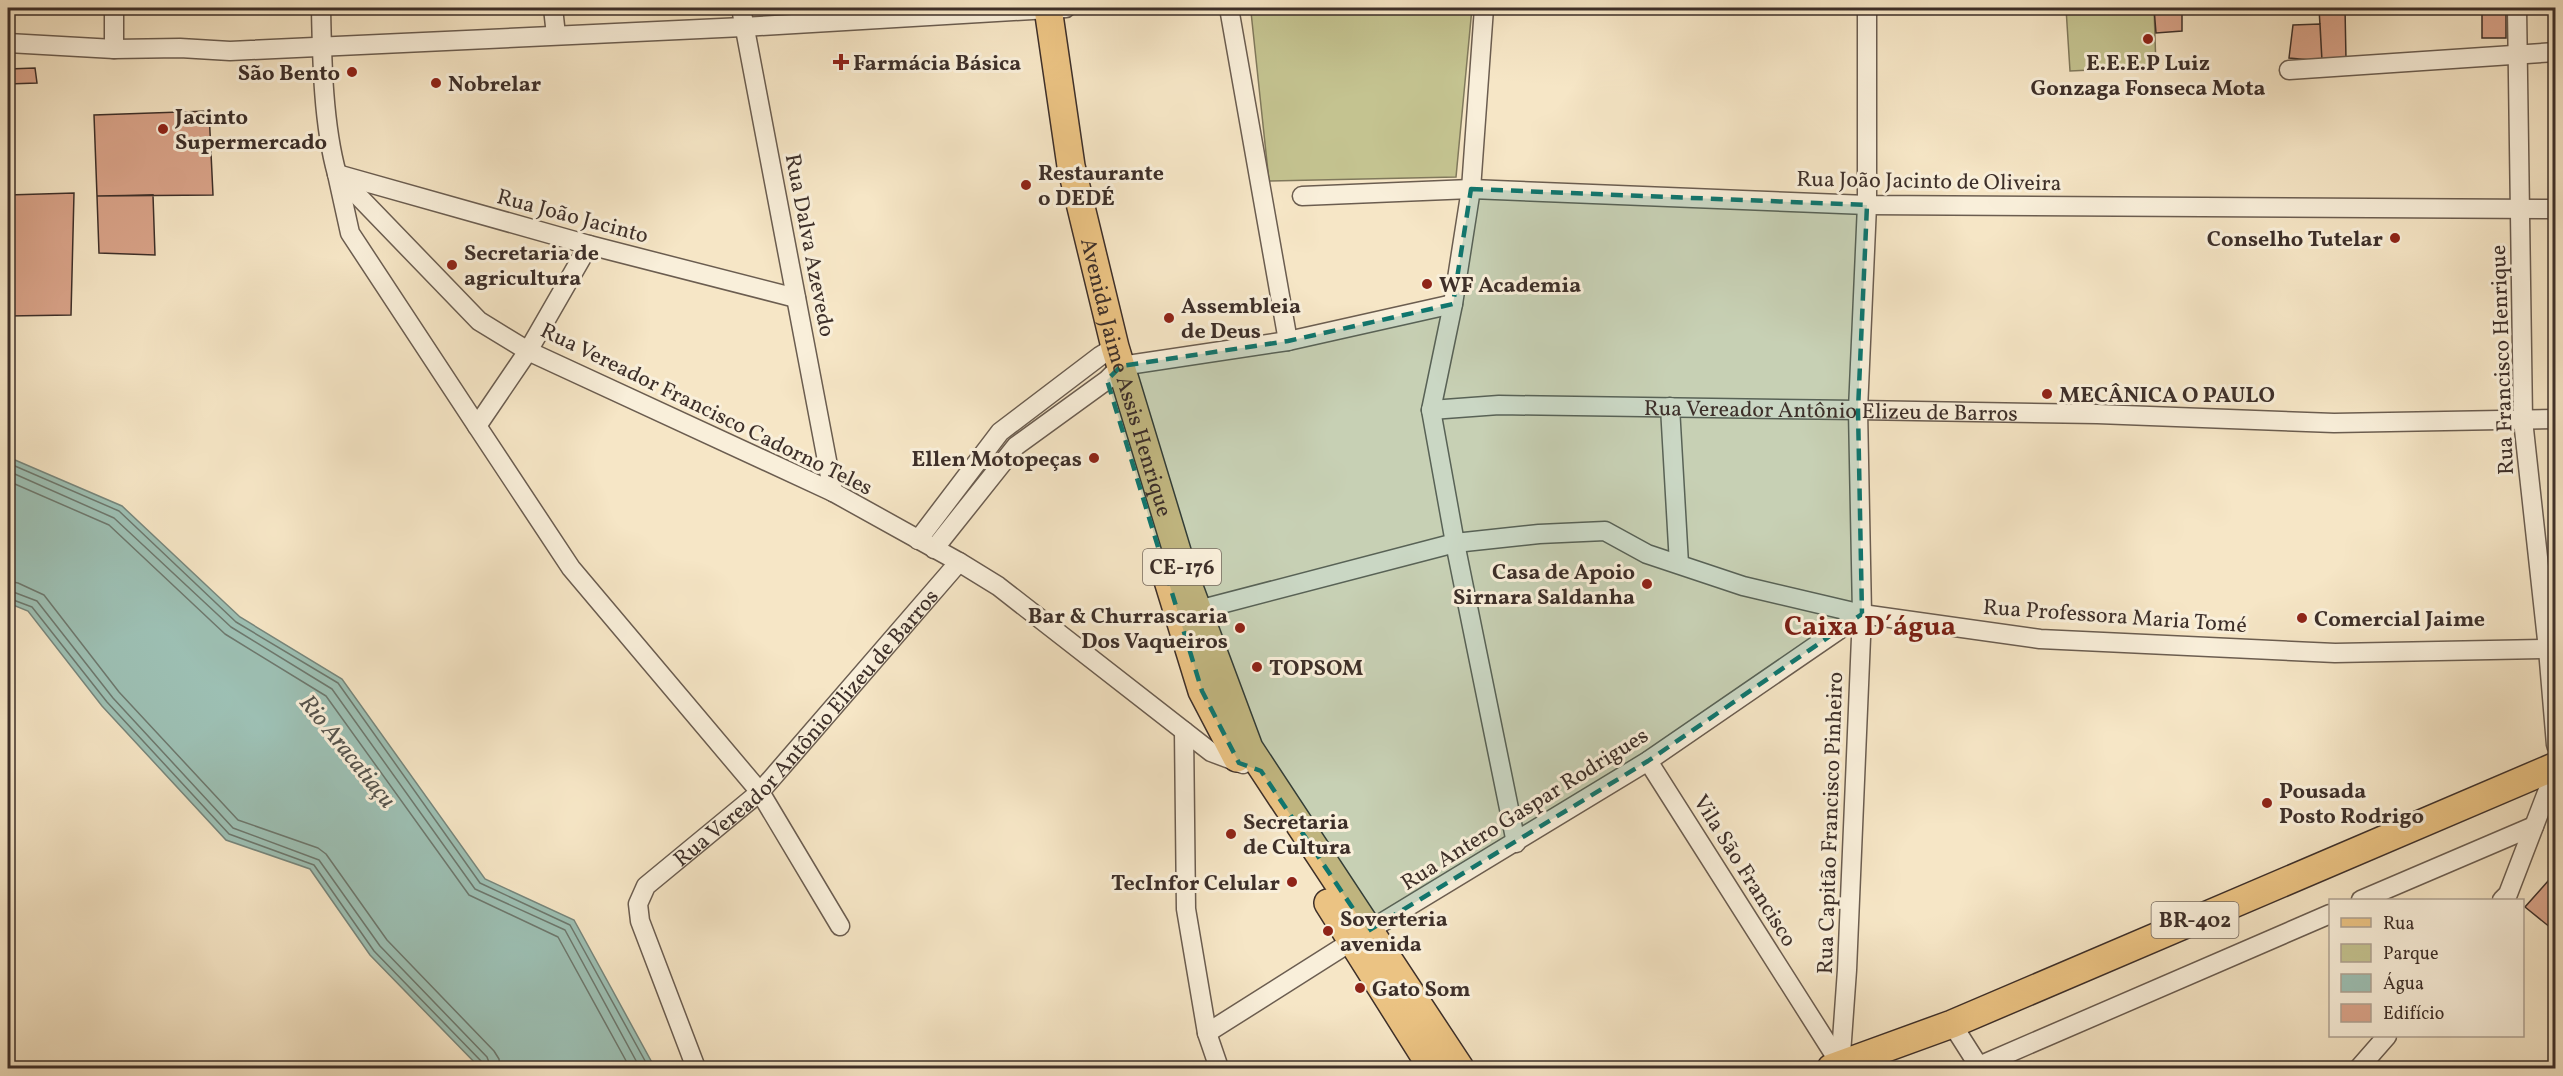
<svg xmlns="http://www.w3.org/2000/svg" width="2563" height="1076" font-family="Vollkorn,serif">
  <rect width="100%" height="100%" fill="#f6e6c6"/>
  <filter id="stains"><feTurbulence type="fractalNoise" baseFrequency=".00333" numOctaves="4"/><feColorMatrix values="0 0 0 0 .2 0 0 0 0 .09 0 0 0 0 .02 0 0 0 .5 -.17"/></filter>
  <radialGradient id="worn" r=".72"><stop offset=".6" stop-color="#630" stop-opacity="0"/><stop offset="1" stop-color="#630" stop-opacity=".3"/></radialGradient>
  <path fill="#c4c390" stroke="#80795c" stroke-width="1.5" d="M1305,8H1472L1456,177L1269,181L1251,12Z
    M2066,8H2154L2156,67L2070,71Z"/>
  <path fill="#9dc0b4" stroke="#77867c" stroke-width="1.5" d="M8,457L122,506L240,617L342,679L485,879L574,920L655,1068H480L370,955L310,869L226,840L102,706L28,611L8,603Z"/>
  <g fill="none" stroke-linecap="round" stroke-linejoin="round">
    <path stroke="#6d786e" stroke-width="1.5" d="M8,463L119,511L236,622L338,683L480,883L570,925L649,1068
      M8,471L114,518L231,627L332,689L475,889L565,930L640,1068
      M8,481L109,525L225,634L326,696L469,895L558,937L630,1068
      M8,581L18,583L44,595L119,692L238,820L318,848L326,854L387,940L494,1051L499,1059L500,1068
      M8,590L37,601L113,698L233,828L319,860L380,946L487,1057L491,1068
      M8,598L32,607L107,702L229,834L314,865L374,951L482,1062L484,1068"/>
  </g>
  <path fill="#daa48a" stroke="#3d2f29" stroke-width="1.5" d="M2154,8H2182V31L2156,33Z
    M2319,8H2345L2346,59L2322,61Z
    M2482,8H2506V38H2482Z
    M2320,24L2322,61L2289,58L2293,25Z
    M35,68L37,83L8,84V69Z
    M209,111L213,195L97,196L94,115Z
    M74,193L71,315L8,316V195Z
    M153,195L155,255L99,253L97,196Z
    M2556,872V932L2525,907Z"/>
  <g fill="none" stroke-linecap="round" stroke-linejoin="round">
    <defs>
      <g id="street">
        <path d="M114,8V49"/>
        <path d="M321,8C322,59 323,124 337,174L479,321L528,351L833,492L959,562L998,586L1211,752L1243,764"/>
        <path d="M553,8L556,35"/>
        <path d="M741,8L833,492"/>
        <path d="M1229,8L1288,341"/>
        <path d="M1484,8L1471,189L1453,304L1431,410L1455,543L1516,843"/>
        <path d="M2517,8L2523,420L2548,649L2556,745"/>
        <path d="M8,43L114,49L180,48L230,51L743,27L1066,8"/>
        <path d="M2289,70L2556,52"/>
        <path d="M1302,196L1471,189L1867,205L2556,209"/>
        <path d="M796,298L589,245L337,174L350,233L477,426L571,568L760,792L840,926"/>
        <path d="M1670,407L1679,564"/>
        <path id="s1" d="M1431,410L1499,405L1858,410L2097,414L2334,423L2556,419"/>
        <path d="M477,426L528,351L589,245"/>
        <path d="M918,540L1000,432L1100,356L1115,347"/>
        <path d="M934,549L1016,446L1107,380L1121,366L1288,341L1453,304"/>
        <path d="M1198,610L1455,543L1539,534L1605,531L1647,554L1743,586L1862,614L2040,639L2335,653L2548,649"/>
        <path d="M1184,731L1186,909L1207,1033L1219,1068"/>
        <path d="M1648,761L1841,1065"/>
        <path d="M2361,900L2534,826"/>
        <path d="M2502,900L2508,894L2556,769"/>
        <path d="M1952,1024L1980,1068"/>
        <path d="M1207,1033L1368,931L1648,761L1862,614"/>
        <path d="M1979,1066L2330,914"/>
        <path id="s2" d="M696,1068L640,921L638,904L646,886L760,792L959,562"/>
        <path d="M1840,1068L1847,970L1862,614L1858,410L1867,205V8"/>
        <path d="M2359,1068L2387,1036"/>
      </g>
      <g id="primary">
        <path id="s3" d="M1048,8L1071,166L1115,347L1183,571L1249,748L1460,1068"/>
        <path d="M1165,571L1202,691L1237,758"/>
        <path d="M1328,903L1432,1068"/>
        <path d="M1831,1068L1952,1024L2556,766"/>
      </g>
    </defs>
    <use href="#street" stroke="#6b5d50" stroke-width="21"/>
    <use href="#primary" stroke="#3d2f29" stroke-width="30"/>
    <use href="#street" stroke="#f9efda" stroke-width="18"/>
    <use href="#primary" stroke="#ebc383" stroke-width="27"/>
  </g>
  <path fill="#0f766e" fill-opacity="0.2" stroke="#0f766e" stroke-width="4.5" stroke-dasharray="12 8" stroke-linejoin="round" d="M1471,189L1867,205L1858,410L1862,614L1648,761L1368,931L1261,771L1239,763L1202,691L1107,380L1121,366L1288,341L1453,304Z"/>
  <g fill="#8f2418" stroke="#f9efda" stroke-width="2">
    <circle cx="2148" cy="39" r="6"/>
    <path d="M838 53h6v6h6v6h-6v6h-6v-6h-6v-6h6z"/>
    <circle cx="352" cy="72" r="6"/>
    <circle cx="436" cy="83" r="6"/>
    <circle cx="163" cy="129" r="6"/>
    <circle cx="1026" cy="185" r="6"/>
    <circle cx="2395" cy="238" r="6"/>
    <circle cx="452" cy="265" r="6"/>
    <circle cx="1427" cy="284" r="6"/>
    <circle cx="1169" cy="318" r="6"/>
    <circle cx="2047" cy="394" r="6"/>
    <circle cx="1094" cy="458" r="6"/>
    <circle cx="1647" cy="584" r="6"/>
    <circle cx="2302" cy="618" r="6"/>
    <circle cx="1240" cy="628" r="6"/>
    <circle cx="1257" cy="667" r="6"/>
    <circle cx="2267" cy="803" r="6"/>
    <circle cx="1231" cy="834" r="6"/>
    <circle cx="1292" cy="882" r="6"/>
    <circle cx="1328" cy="931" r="6"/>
    <circle cx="1360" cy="988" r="6"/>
  </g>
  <g text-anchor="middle" stroke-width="6" stroke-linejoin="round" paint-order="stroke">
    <g fill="#f9efda" stroke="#75695e" stroke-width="1.5">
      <rect x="1143" y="549" width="78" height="36" rx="4.5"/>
      <rect x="2151.5" y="902" width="87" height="36" rx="4.5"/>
    </g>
    <g font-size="21" font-weight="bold" fill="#3d2f29">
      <text x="1182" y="574">CE-176</text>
      <text x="2195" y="927">BR-402</text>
    </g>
    <g font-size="22" font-weight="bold" fill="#3d2f29" stroke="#f9efda" text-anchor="start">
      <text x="853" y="70">Farmácia Básica</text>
      <text x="2148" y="70" text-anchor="middle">E.E.E.P Luiz<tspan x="2148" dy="25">Gonzaga Fonseca Mota</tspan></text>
      <text x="340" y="80" text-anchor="end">São Bento</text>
      <text x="448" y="91">Nobrelar</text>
      <text x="175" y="124">Jacinto<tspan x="175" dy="25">Supermercado</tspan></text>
      <text x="1038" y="180">Restaurante<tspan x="1038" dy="25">o DEDÉ</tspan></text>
      <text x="2383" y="246" text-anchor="end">Conselho Tutelar</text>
      <text x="464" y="260">Secretaria de<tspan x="464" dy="25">agricultura</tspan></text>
      <text x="1439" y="292">WF Academia</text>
      <text x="1181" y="313">Assembleia<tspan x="1181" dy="25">de Deus</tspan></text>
      <text x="2059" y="402">MECÂNICA O PAULO</text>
      <text x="1082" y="466" text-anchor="end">Ellen Motopeças</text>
      <text x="1635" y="579" text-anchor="end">Casa de Apoio<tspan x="1635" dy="25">Sirnara Saldanha</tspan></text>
      <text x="1228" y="623" text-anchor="end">Bar &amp; Churrascaria<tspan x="1228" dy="25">Dos Vaqueiros</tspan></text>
      <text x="2314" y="626">Comercial Jaime</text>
      <text x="1269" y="675">TOPSOM</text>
      <text x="2279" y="798">Pousada<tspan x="2279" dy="25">Posto Rodrigo</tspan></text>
      <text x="1243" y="829">Secretaria<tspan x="1243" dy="25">de Cultura</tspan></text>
      <text x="1280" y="890" text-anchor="end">TecInfor Celular</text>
      <text x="1340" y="926">Soverteria<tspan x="1340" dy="25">avenida</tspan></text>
      <text x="1372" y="996">Gato Som</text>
    </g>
    <g font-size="22" fill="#3d2f29" stroke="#f9efda">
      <text transform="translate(1929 180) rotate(1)" y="8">Rua João Jacinto de Oliveira</text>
      <text transform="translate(573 215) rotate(15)" y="8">Rua João Jacinto</text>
      <text transform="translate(811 245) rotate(79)" y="8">Rua Dalva Azevedo</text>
      <text transform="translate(2501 360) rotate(-92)" y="8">Rua Francisco Henrique</text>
      <text dy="8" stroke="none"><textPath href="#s3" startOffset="378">Avenida Jaime Assis Henrique</textPath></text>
      <text transform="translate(707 408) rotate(26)" y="8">Rua Vereador Francisco Cadorno Teles</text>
      <text dy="8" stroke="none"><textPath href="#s1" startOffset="400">Rua Vereador Antônio Elizeu de Barros</textPath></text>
      <text transform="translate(2115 615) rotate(4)" y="8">Rua Professora Maria Tomé</text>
      <text dy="8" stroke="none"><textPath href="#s2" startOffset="420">Rua Vereador Antônio Elizeu de Barros</textPath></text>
      <text transform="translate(1524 808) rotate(-32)" y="8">Rua Antero Gaspar Rodrigues</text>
      <text transform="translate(1829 823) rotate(-88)" y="8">Rua Capitão Francisco Pinheiro</text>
      <text transform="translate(1746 870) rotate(58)" y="8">Vila São Francisco</text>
    </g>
    <g font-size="24" font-style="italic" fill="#55534c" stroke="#f9efda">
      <text transform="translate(348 751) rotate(51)" y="8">Rio Aracatiaçu</text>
    </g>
    <g font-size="28" font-weight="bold" fill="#7a1f14" stroke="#f9efda">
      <text x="1870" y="635">Caixa D´água</text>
    </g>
  </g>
  <rect width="2563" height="1076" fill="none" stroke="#f6e6c6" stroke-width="30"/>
  <rect x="9" y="9" width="2545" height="1058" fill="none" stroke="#3d2f29" stroke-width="3"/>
  <rect x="15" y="15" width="2533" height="1046" fill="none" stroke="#3d2f29" stroke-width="1.5"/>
  <rect x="2329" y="899" width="195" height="138" fill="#f9efda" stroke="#aea293" stroke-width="1.5"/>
  <rect x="2341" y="918" width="30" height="9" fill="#ebc383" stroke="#aea293" stroke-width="1.5"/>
  <text x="2383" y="929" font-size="18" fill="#3d2f29">Rua</text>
  <rect x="2341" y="944" width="30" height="18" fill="#c4c390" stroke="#aea293" stroke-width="1.5"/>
  <text x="2383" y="959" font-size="18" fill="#3d2f29">Parque</text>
  <rect x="2341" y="974" width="30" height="18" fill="#9dc0b4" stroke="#aea293" stroke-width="1.5"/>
  <text x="2383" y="989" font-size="18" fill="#3d2f29">Água</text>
  <rect x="2341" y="1004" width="30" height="18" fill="#daa48a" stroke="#aea293" stroke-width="1.5"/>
  <text x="2383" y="1019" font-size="18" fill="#3d2f29">Edifício</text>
  <rect width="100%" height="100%" filter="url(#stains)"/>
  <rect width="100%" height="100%" fill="url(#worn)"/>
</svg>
